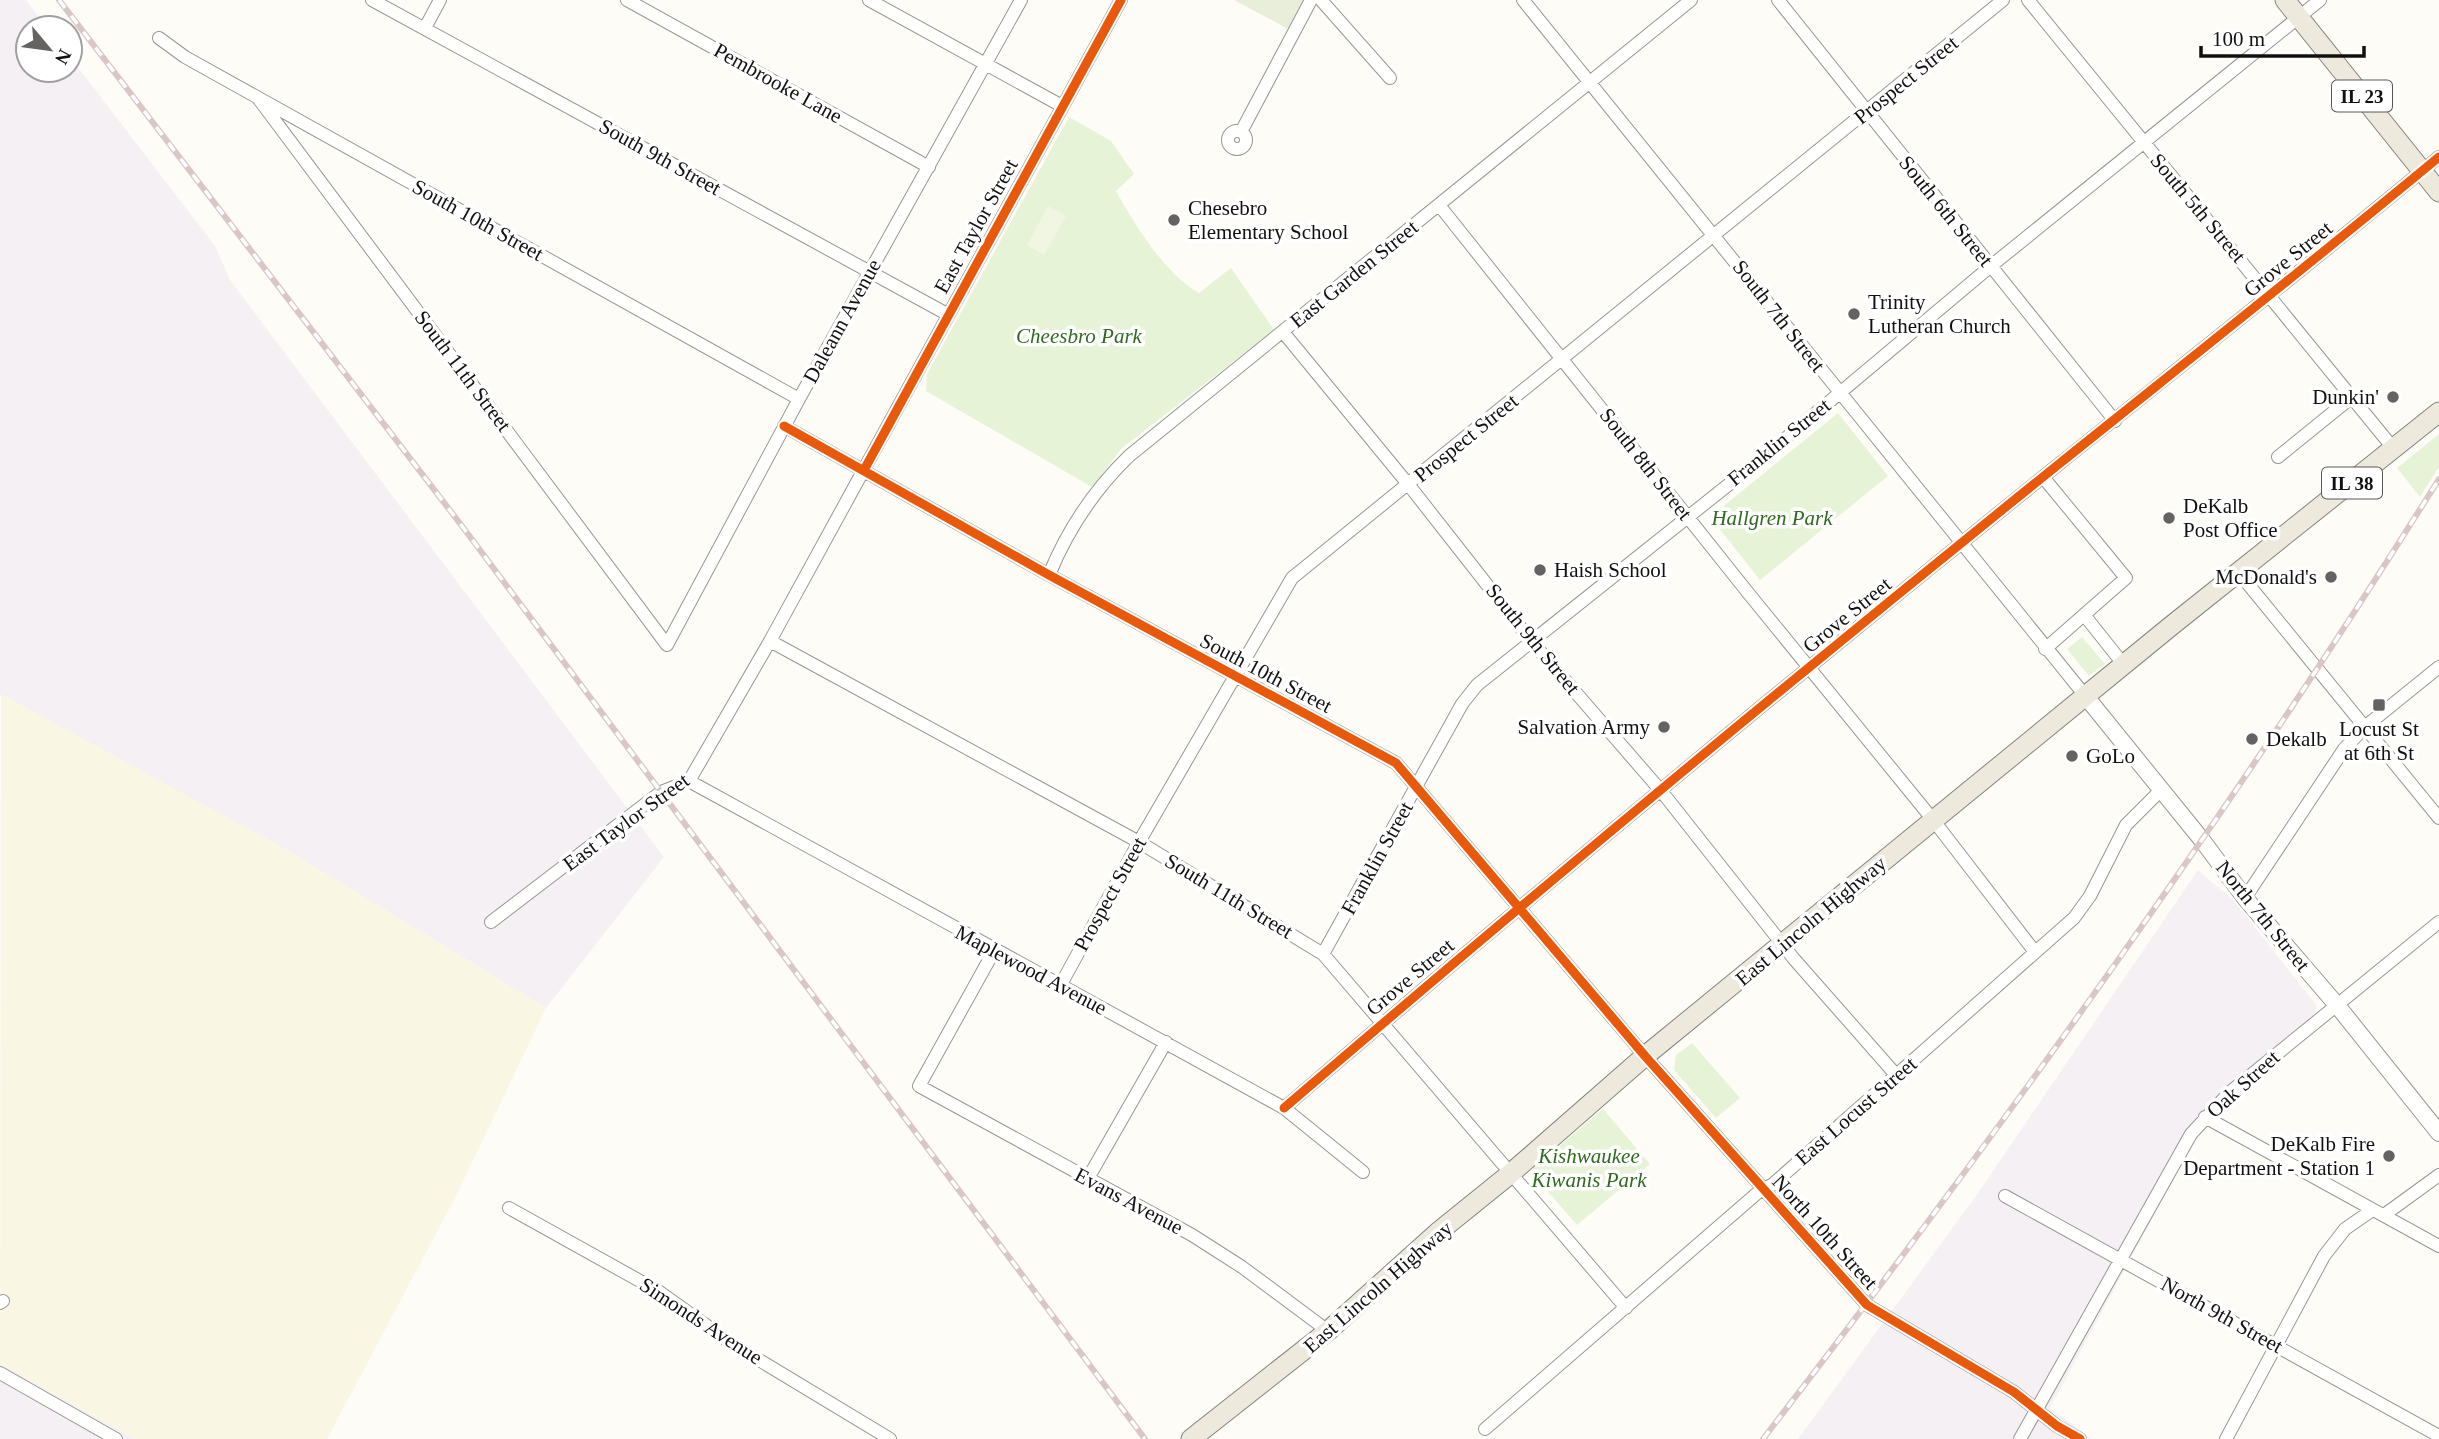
<svg xmlns="http://www.w3.org/2000/svg" width="2439" height="1439" font-family="'Times New Roman',serif">
  <rect width="100%" height="100%" fill="#fdfcf7"/>
  <path fill="#f5f0f3" d="M0,0H26L47,28H28V70H70V57L215,246L230,280L664,857L546,1008L283,848L0,695Z
    M2198,870L2234,901L2317,1006L2312,1018L2211,1101L2180,1167L2050,1408L2092,1439H1798L1976,1196Z
    M0,1364L4,1366L136,1439H0Z"/>
  <path fill="#f9f7e4" d="M1,694L283,848L546,1008L456,1196L327,1439H135L0,1364Z"/>
  <path fill="#e7f3d7" d="M1069,117L1111,141L1134,174L1116,191C1134,224 1166,275 1199,293L1231,268L1274,330L1122,448L1092,487L926,391L927,374Z
    M1838,413L1888,476L1760,580L1710,517Z
    M2439,434V467L2420,497L2397,468Z
    M2082,637L2105,664L2089,676L2067,649Z
    M1692,1043L1740,1098L1716,1118L1674,1070L1676,1055Z
    M1603,1109L1650,1164L1577,1225L1530,1171Z"/>
  <path fill="#e9eedb" d="M1234,0H1306L1290,30Z"/>
  <path fill="#f0f6e1" d="M1048,206L1066,216L1044,255L1027,245Z"/>
  <g fill="none" stroke-linecap="round" stroke-linejoin="round">
    <defs>
      <path id="minor" d="M372,0L947,314
        M627,0L929,167
        M869,0L1062,106
        M1321,0L1390,78
        M1523,0L2087,698
        M1778,0L2115,421
        M2028,0L2393,448
        M425,28L440,0
        M159,38L185,57L799,399
        M258,98L667,645L799,399L1021,0
        M1228 140a9 9 0 1 1 18 0a9 9 0 1 1-18 0Z
        M1241,132L1311,0
        M1439,205L1749,594L1934,821L2035,952
        M1283,332L1408,484L1532,642L1662,792L1794,959L1897,1076
        M784,426L1049,575L1396,763L1645,1056L1867,1305L2014,1392L2057,1426L2080,1439
        M2278,457L2352,397
        M2043,477L2126,578L2045,649
        M2239,573L2439,818
        M1049,575C1067,531 1095,489 1129,456L1691,0
        M2085,616L2124,665
        M770,641L1139,842L1323,954L1626,1308
        M689,781L1284,1108L1363,1172
        M2245,898L2344,749L2366,726L2439,667
        M491,922L661,792L689,781L770,641L1121,0
        M994,951L919,1086L1192,1235L1242,1267L1328,1331
        M1323,954L1462,704L1477,685L1767,454L1991,266L2320,0
        M1060,986L1139,842L1292,578L2003,0
        M1284,1108C1538,890 1797,675 2059,464C2186,362 2314,261 2439,157
        M2205,1117L2439,1246
        M1087,1180L1166,1042
        M2005,1196L2439,1436
        M509,1208L658,1291L731,1343L890,1439
        M2384,1215L2439,1175
        M0,1303L3,1301
        M0,1373L116,1439
        M1485,1429L1762,1189L1772,1185L2074,918L2090,896L2126,825L2161,790
        M2020,1439L2191,1134L2229,1093L2439,922
        M2226,1439L2324,1256L2345,1229L2371,1211"/>
      <path id="tertiary" d="M2087,698L2202,840L2245,898L2336,1004L2439,1133"/>
      <path id="primary" d="M2285,0L2439,192
        M1191,1439L1328,1331L1437,1233L1510,1174L1645,1056L2171,626L2439,412"/>
    </defs>
    <use href="#minor" stroke="#979795" stroke-width="14"/>
    <use href="#tertiary" stroke="#979795" stroke-width="18"/>
    <use href="#primary" stroke="#858482" stroke-width="21"/>
    <use href="#minor" stroke="#fffffe" stroke-width="12"/>
    <use href="#tertiary" stroke="#fffffe" stroke-width="16"/>
    <use href="#primary" stroke="#ede9dc" stroke-width="19"/>
    <defs>
      <path id="rail" d="M59,0L465,530L1145,1439
        M1763,1439C2002,1129 2231,812 2439,479"/>
    </defs>
    <use href="#rail" stroke="#d9c6c7" stroke-width="6"/>
    <use href="#rail" stroke="#fff" stroke-width="3.5" stroke-dasharray="10" stroke-linecap="butt"/>
    <defs>
      <path id="cycleway" d="M784,426L1049,575L1396,763L1645,1056L1867,1305L2014,1392L2057,1426L2080,1439
        M864,470L1121,0
        M1284,1108C1538,890 1797,675 2059,464C2186,362 2314,261 2439,157"/>
    </defs>
    <use href="#cycleway" stroke="#fff" stroke-width="13"/>
    <use href="#cycleway" stroke="#e8590c" stroke-width="9"/>
  </g>
  <g fill="#646362" stroke="#fff" stroke-width="2.5">
    <circle cx="1174" cy="220" r="7"/>
    <circle cx="1854" cy="314" r="7"/>
    <circle cx="2393" cy="397" r="7"/>
    <circle cx="2169" cy="518" r="7"/>
    <circle cx="1540" cy="570" r="7"/>
    <circle cx="2331" cy="577" r="7"/>
    <rect x="2372" y="698" width="14" height="14" rx="3.5"/>
    <circle cx="1664" cy="727" r="7"/>
    <circle cx="2252" cy="739" r="7"/>
    <circle cx="2072" cy="756" r="7"/>
    <circle cx="2389" cy="1156" r="7"/>
  </g>
  <g text-anchor="middle" stroke-width="7" stroke-linejoin="round" paint-order="stroke">
    <g fill="#fff" stroke="#585858" stroke-width="2">
      <rect x="2332" y="80.5" width="60" height="31" rx="5"/>
      <rect x="2322" y="467.5" width="60" height="31" rx="5"/>
    </g>
    <g font-size="19" font-weight="bold" fill="#111">
      <text x="2362" y="103">IL 23</text>
      <text x="2352" y="490">IL 38</text>
    </g>
    <g font-size="21" fill="#111" stroke="#fff">
      <text transform="translate(1906 80) rotate(-39)" y="7">Prospect Street</text>
      <text transform="translate(778 83) rotate(29)" y="7">Pembrooke Lane</text>
      <text transform="translate(660 157) rotate(29)" y="7">South 9th Street</text>
      <text transform="translate(2198 208) rotate(50)" y="7">South 5th Street</text>
      <text transform="translate(1946 211) rotate(51)" y="7">South 6th Street</text>
      <text transform="translate(478 220) rotate(29)" y="7">South 10th Street</text>
      <text transform="translate(976 226) rotate(-61)" y="7">East Taylor Street</text>
      <text transform="translate(2288 259) rotate(-39)" y="7">Grove Street</text>
      <text transform="translate(1354 274) rotate(-39)" y="7">East Garden Street</text>
      <text transform="translate(1779 316) rotate(52)" y="7">South 7th Street</text>
      <text transform="translate(842 321) rotate(-61)" y="7">Daleann Avenue</text>
      <text transform="translate(463 371) rotate(53)" y="7">South 11th Street</text>
      <text transform="translate(1466 438) rotate(-39)" y="7">Prospect Street</text>
      <text transform="translate(1779 442) rotate(-39)" y="7">Franklin Street</text>
      <text transform="translate(1646 464) rotate(52)" y="7">South 8th Street</text>
      <text transform="translate(1847 615) rotate(-39)" y="7">Grove Street</text>
      <text transform="translate(1533 639) rotate(51)" y="7">South 9th Street</text>
      <text transform="translate(1266 673) rotate(28)" y="7">South 10th Street</text>
      <text transform="translate(626 822) rotate(-36)" y="7">East Taylor Street</text>
      <text transform="translate(1377 858) rotate(-61)" y="7">Franklin Street</text>
      <text transform="translate(1110 894) rotate(-61)" y="7">Prospect Street</text>
      <text transform="translate(1229 896) rotate(31)" y="7">South 11th Street</text>
      <text transform="translate(2263 916) rotate(51)" y="7">North 7th Street</text>
      <text transform="translate(1811 921) rotate(-40)" y="7">East Lincoln Highway</text>
      <text transform="translate(1031 970) rotate(28)" y="7">Maplewood Avenue</text>
      <text transform="translate(1410 977) rotate(-40)" y="7">Grove Street</text>
      <text transform="translate(2243 1084) rotate(-42)" y="7">Oak Street</text>
      <text transform="translate(1856 1111) rotate(-41)" y="7">East Locust Street</text>
      <text transform="translate(1129 1201) rotate(28)" y="7">Evans Avenue</text>
      <text transform="translate(1825 1232) rotate(48)" y="7">North 10th Street</text>
      <text transform="translate(1378 1287) rotate(-41)" y="7">East Lincoln Highway</text>
      <text transform="translate(2222 1315) rotate(29)" y="7">North 9th Street</text>
      <text transform="translate(701 1321) rotate(33)" y="7">Simonds Avenue</text>
    </g>
    <g font-size="21" fill="#111" stroke="#fff" text-anchor="start">
      <text x="1188" y="215">Chesebro<tspan x="1188" dy="24">Elementary School</tspan></text>
      <text x="1868" y="309">Trinity<tspan x="1868" dy="24">Lutheran Church</tspan></text>
      <text x="2379" y="404" text-anchor="end">Dunkin'</text>
      <text x="2183" y="513">DeKalb<tspan x="2183" dy="24">Post Office</tspan></text>
      <text x="1554" y="577">Haish School</text>
      <text x="2317" y="584" text-anchor="end">McDonald's</text>
      <text x="1650" y="734" text-anchor="end">Salvation Army</text>
      <text x="2379" y="736" text-anchor="middle">Locust St<tspan x="2379" dy="24">at 6th St</tspan></text>
      <text x="2266" y="746">Dekalb</text>
      <text x="2086" y="763">GoLo</text>
      <text x="2375" y="1151" text-anchor="end">DeKalb Fire<tspan x="2375" dy="24">Department - Station 1</tspan></text>
    </g>
    <g font-size="21" font-style="italic" fill="#2f6b1f" stroke="#fff">
      <text x="1079" y="343">Cheesbro Park</text>
      <text x="1772" y="525">Hallgren Park</text>
      <text x="1589" y="1163">Kishwaukee<tspan x="1589" dy="24">Kiwanis Park</tspan></text>
    </g>
  </g>
  <g transform="translate(49 49) rotate(119)"><circle r="33" fill="#ffffff" stroke="#a0a0a0" stroke-width="2"/>
  <path d="M0-5L12 26L0 18L-12 26Z" fill="#646362"/>
  <text y="-10" font-size="19" font-weight="bold" text-anchor="middle" fill="#111111">N</text>
  </g>
  <path d="M2201 46v10h163v-10" fill="none" stroke="#111111" stroke-width="3.5"/>
  <text x="2212" y="46" font-size="21" fill="#111111" stroke="#ffffff" stroke-width="5" paint-order="stroke">100 m</text>
</svg>
